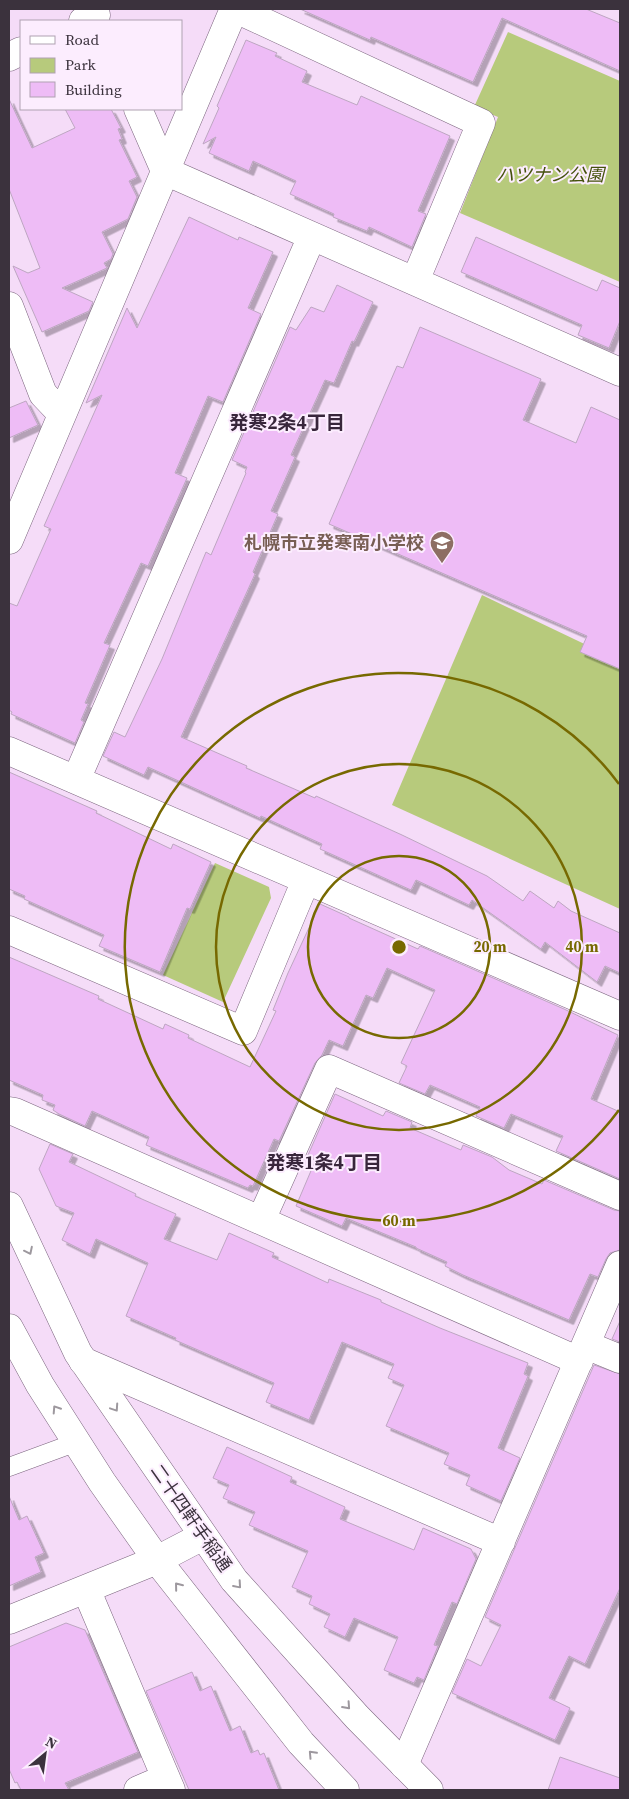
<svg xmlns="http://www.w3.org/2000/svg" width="629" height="1799" font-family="'Source Serif 4','Noto Sans JP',serif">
  <defs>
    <filter id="shadow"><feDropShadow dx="4.5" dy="4.5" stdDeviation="0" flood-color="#0004"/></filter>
  </defs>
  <rect width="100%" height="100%" fill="#f5dcf8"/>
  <path fill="#b7ca7c" d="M508,32L620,81V282L460,213L498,117L474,107Z
    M482,595L620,661V909L392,805Z
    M215,863L269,887L271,898L223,1002L163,975Z"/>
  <path fill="#eebcf6" stroke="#bda6c1" filter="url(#shadow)" d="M300,9H586L620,23V71L502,18L473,82L371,37L370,40Z
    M246,40L277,53L275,56L307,71L302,82L357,105L361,96L450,136L418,211L426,214L412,247L369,227L367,231L333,217L334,214L290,194L296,181L253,161L249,171L209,153L216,137L203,144L219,108L217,106Z
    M9,99L32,148L75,128L65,109H111L121,128L118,129L122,139L119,140L137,177L129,181L137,197L128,219L102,232L113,254L111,259L104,263L107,268L62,288L93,302L89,311L42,332L13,266L28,273L40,268L9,189Z
    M189,217L238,240L239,237L273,252L248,308L261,314L223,402L208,396L175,473L187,478L148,566L141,563L104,643L110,645L85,703L88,704L81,720L84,722L75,743L11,714L12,712L9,710V603L17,606L51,529L44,526L102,395L86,403L127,308L137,328Z
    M476,237L597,291L602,280L620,288V321L609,348L578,335L582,325L461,272Z
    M337,285L373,302L354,342L352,341L334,383L325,380L291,455L295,457L271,511L278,514L253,572L255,574L181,737L247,766L246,768L315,798L316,796L402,835L487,876L523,901L530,891L554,908L558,901L571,911L620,933V973L605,966L597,982L545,942L541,949L472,900L469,905L416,880L411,890L320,849L322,844L261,816L260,818L148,767L144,775L103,756L114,732L125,737L162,659L206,552L211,555L246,473L245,472L247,467L232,460L290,327L296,330L311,307L324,312Z
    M420,327L541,379L523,420L576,443L591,407L620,420V669L580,652L587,636L329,524L397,366L403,368Z
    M26,401L38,425L9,438V408Z
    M9,772L97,811L96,813L171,849L173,844L211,862L190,909L187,908L160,972L99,946L104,935L24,899L25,896L9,889Z
    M320,904L349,917V918L418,949L420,946L564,1009L618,1035L591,1099L620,1112V1179L556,1151L563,1136L511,1114L504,1128L476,1116L480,1107L430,1085L425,1094L399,1083L407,1066L401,1063L435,990L387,968L373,998L366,995L343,1046L329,1040L322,1055L315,1063L279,1141L274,1139L253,1186L250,1185L248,1188L146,1145L149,1137L92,1111L85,1126L59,1114L53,1110L55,1105L42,1100L43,1095L9,1080V957L99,996L98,999L163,1029L165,1024L189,1035L188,1038L250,1067L276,1011L273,1010L288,973Z
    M335,1094L383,1116L386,1111L412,1122L410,1128L461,1150L463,1145L492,1157L509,1170L542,1184L544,1180L614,1210L620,1211V1250L610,1253L606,1259L598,1277L590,1274L569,1320L463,1275L445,1266L447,1262L416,1248V1247L346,1218L342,1226L296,1206L316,1159L308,1155Z
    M50,1144L73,1154L69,1162L136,1194L135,1196L176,1214L164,1239L217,1260L229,1233L274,1253L272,1257L328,1283L329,1279L381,1300V1302L440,1328L528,1363L524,1374L528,1376L498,1448L520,1458L501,1501L466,1485L470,1475L444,1464L449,1453L386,1426L404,1385L388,1378L394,1364L342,1342L309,1420L266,1402L274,1383L175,1340L176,1338L126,1316L148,1263L96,1239L90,1254L62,1240L74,1213L56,1206L39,1169Z
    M620,1321V1342L612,1339Z
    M594,1365L620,1374V1588L585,1664L569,1656L549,1698L570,1708L555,1740L452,1693L467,1659L481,1666L501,1625L485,1617Z
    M227,1447L292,1477L290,1482L345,1507L340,1519L414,1550L423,1528L471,1549L476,1559L457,1604L452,1602L434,1645L438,1646L424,1680L417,1677L414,1683L384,1670L398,1637L354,1618L345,1637L324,1627L330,1614L309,1604L312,1596L292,1587L308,1551L249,1525L255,1512L223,1498L229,1485L213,1478Z
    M9,1496L19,1520L27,1516L44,1553L35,1557L41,1572L9,1586Z
    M66,1623L85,1630L138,1752L65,1783L69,1790H21L17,1782L15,1783L9,1769V1647Z
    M192,1672L200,1691L211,1686L230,1731L240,1726L251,1753L258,1750L260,1755L264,1753L279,1790H189L146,1691Z
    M560,1757L620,1778V1790H548Z"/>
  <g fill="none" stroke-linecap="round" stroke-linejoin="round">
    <defs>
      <path id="lane" d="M9,1467L77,1442"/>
      <path id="street" d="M236,9L481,123L415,281
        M83,21L96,15
        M9,57L21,51
        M138,109L165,171L620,372
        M9,306L43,394L62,414
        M9,540L234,9
        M9,751L620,1016
        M76,780L312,236
        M9,930L243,1031L306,880
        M9,1111L15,1112L579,1361
        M261,1220L329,1069L620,1196
        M586,1345L620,1359
        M83,1361L501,1542
        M86,1589L171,1790
        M9,1620L157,1560L203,1536
        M404,1765L620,1265
        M138,1790L166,1778"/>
      <path id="secondary" d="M9,1206L78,1353L234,1580L357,1717L429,1790
        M9,1328L40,1385L102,1482L157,1560L301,1743L345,1790"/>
    </defs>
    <use href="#lane" stroke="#7c667f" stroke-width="19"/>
    <use href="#street" stroke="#7c667f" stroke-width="29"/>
    <use href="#secondary" stroke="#7c667f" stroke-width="29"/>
    <use href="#lane" stroke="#fff" stroke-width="18"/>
    <use href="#street" stroke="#fff" stroke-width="28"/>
    <use href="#secondary" stroke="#fff" stroke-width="28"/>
  </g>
  <defs><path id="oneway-chevron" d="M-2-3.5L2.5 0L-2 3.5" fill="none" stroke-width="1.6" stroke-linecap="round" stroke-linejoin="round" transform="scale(1.25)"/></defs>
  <g stroke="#9d989e">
    <use href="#oneway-chevron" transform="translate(29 1251) rotate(64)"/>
    <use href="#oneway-chevron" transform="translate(115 1408) rotate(56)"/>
    <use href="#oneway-chevron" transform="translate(56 1409) rotate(-123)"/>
    <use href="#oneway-chevron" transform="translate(238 1585) rotate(49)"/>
    <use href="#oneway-chevron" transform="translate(178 1586) rotate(-129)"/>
    <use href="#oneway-chevron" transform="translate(347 1706) rotate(48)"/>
    <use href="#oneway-chevron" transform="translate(312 1754) rotate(-133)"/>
  </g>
  <g fill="none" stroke="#776900" stroke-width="2.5">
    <circle cx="399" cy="947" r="91"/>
    <circle cx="399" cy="947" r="183"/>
    <path d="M619 1110A274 274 0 1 1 619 784"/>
  </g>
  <defs>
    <symbol id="school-pin" viewBox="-11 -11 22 30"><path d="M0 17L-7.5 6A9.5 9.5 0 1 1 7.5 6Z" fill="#8d6e63" stroke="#fcedfe"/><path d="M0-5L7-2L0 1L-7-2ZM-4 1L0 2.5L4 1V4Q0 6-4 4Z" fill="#fff"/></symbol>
  </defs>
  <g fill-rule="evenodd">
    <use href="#school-pin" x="428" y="529" width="28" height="38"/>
  </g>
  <g text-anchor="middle" stroke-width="4" stroke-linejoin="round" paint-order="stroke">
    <g font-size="18" font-style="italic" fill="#45520d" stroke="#fcedfe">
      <text x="550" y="181">ハツナン公園</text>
    </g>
    <g font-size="18" font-weight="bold" fill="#785e54" stroke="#fcedfe" text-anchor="end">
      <text x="424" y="549">札幌市立発寒南小学校</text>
    </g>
    <g font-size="18" fill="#3b323d" stroke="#fcedfe">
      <text transform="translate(191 1518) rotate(55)" y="6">二十四軒手稲通</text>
    </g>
    <g font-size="19" font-weight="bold" fill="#38263b" stroke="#fcedfe">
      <text x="287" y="429">発寒2条4丁目</text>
      <text x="324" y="1169">発寒1条4丁目</text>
    </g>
  </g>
  <circle cx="399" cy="947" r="8" fill="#776900" stroke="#fcedfe" stroke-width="2.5"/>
  <g font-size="15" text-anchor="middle" font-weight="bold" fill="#776900" stroke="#fcedfe" stroke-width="4" stroke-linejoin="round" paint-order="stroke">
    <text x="490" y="952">20 m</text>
    <text x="582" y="952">40 m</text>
    <text x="399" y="1226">60 m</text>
  </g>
  <rect width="629" height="1799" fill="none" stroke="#3b323d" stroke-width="20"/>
  <rect x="20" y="20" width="162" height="90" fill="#fcedfe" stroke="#afa2b1"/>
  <rect x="30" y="36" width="25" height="8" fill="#ffffff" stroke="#afa2b1"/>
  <text x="65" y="45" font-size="15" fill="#3b323d">Road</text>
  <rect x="30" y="58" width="25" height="15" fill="#b7ca7c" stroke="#afa2b1"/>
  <text x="65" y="70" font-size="15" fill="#3b323d">Park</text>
  <rect x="30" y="82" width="25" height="15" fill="#eebcf6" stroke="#afa2b1"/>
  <text x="65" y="95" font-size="15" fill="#3b323d">Building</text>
  <g transform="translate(45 1754) rotate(29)" stroke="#fcedfe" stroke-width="4" paint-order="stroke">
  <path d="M0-4L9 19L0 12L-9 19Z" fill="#3b323d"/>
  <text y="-8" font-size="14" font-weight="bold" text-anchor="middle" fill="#3b323d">N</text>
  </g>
</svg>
